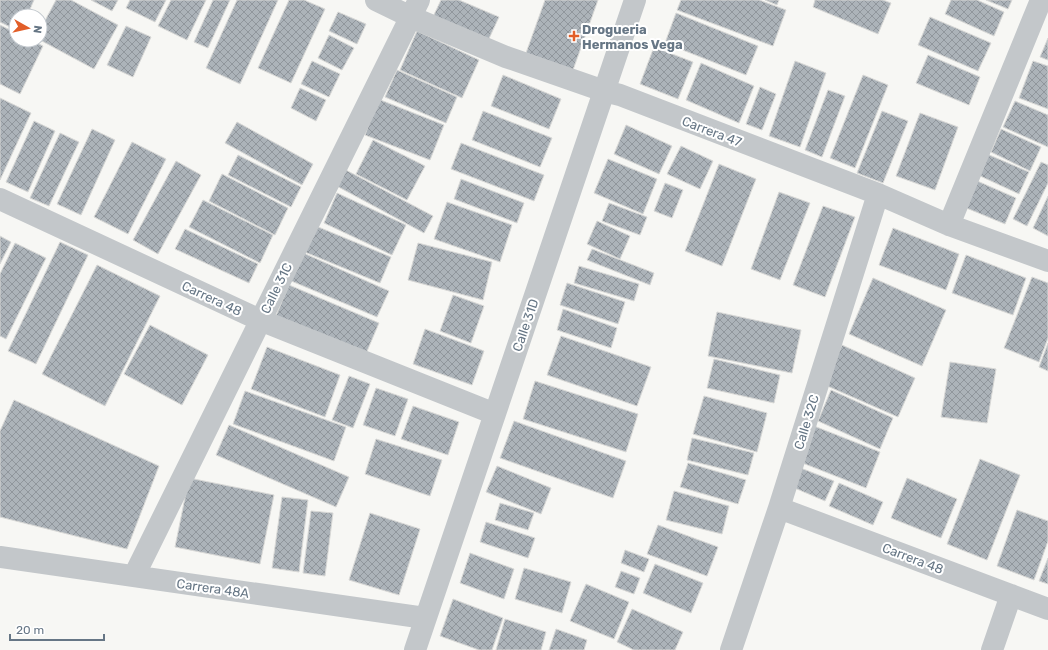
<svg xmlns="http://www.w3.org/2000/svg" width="1048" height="650" font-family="Rubik,sans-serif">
  <defs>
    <pattern id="building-cross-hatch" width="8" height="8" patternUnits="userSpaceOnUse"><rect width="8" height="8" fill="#acb3b9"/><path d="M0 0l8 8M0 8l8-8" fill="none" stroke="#90969c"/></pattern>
  </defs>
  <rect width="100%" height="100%" fill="#f7f7f4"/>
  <path fill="url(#building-cross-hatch)" stroke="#d9d9d7" d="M0,0H34L27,16H16V30L0,22Z
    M56,0H71L118,25L94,69L40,40V30Z
    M91,0H118L112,11Z
    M130,0H166L155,22L126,8Z
    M171,0H206L187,40L158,26Z
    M213,0H230L208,48L194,42Z
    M237,0H278L240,84L206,68Z
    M289,0H304L325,9L291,83L258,68Z
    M441,0H459L499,17L486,45L431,21Z
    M545,0H598L573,70L526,53Z
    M681,0H759L786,10L773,46L677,10Z
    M765,0H779L777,5Z
    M815,0H883L891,3L878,34L813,7Z
    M951,0H977L1004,12L994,36L945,14Z
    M986,0H1012L1008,9Z
    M338,12L366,24L357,44L329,31Z
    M676,13L758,46L746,75L665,43Z
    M930,17L991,43L978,71L918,45Z
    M0,25L16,33V40H31L43,46L20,94L0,84Z
    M126,26L151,37L133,77L107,65Z
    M417,31L479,60L462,98L400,70Z
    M329,35L354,48L342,70L318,58Z
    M1048,38V60L1040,57Z
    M654,47L693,62L678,99L640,84Z
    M928,55L980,77L969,105L916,83Z
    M312,61L340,74L329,97L301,84Z
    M795,61L826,73L800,147L769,136Z
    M1033,61L1048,66V109L1019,98Z
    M701,63L754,86L739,123L686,100Z
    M397,70L457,97L446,123L385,97Z
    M503,75L561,99L549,129L491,106Z
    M863,75L888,85L855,168L830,158Z
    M760,87L776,94L762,130L746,124Z
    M300,88L326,100L316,121L291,108Z
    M828,90L845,96L822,157L805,150Z
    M0,98L31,113L0,180Z
    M378,99L444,125L430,160L365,135Z
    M1015,101L1048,115V147L1003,127Z
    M483,111L552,138L540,167L472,140Z
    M882,111L908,121L883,183L857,173Z
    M920,113L958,127L935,190L896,176Z
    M34,121L55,131L28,192L6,182Z
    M237,122L313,164L302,185L225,143Z
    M626,125L672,146L659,174L614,154Z
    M92,129L115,140L81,215L57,204Z
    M1001,129L1041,147L1030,171L991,152Z
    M60,133L79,142L49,206L30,198Z
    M373,140L425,166L407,200L356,174Z
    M132,142L166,159L128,234L94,217Z
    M461,143L544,175L534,201L451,169Z
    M681,146L713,161L700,189L667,174Z
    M987,154L1029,172L1019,194L978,175Z
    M238,155L301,187L291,207L228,175Z
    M608,159L657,179L643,214L594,193Z
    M176,161L201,175L158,254L133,240Z
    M1041,162L1048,165V183L1027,226L1013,219Z
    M719,164L756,179L722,266L685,251Z
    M342,168L433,216L424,233L333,184Z
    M222,174L288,208L275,235L209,201Z
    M461,179L524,203L517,223L454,199Z
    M975,180L1016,198L1005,224L964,207Z
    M665,183L683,190L672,218L654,211Z
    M779,192L810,203L780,280L751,269Z
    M337,193L406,225L392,255L324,223Z
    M1048,196V236L1033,228Z
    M203,200L273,235L260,263L189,227Z
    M447,202L512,225L500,262L434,239Z
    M609,203L647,217L640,235L602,221Z
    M823,206L855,217L825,297L793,285Z
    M597,221L630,236L620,259L587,244Z
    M311,224L391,257L380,283L300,250Z
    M893,228L959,254L946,290L879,265Z
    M185,229L258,264L249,283L175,249Z
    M0,236L11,242L0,264Z
    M60,242L88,255L36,364L8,351Z
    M15,243L46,258L6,339L0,336V274Z
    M418,243L492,262L483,300L408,280Z
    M592,249L654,273L650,285L587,260Z
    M301,252L389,291L377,317L289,280Z
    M966,255L1026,278L1013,315L952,293Z
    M97,265L160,296L105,406L42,374Z
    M579,266L639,284L634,301L574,283Z
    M1032,277L1048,283V338L1039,362L1004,348Z
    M873,278L946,310L922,366L849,334Z
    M567,283L625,302L618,324L560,305Z
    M289,285L379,323L365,356L275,318Z
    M453,295L484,306L471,343L440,331Z
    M563,309L617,328L611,348L557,330Z
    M717,312L801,330L792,373L708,356Z
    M150,325L208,355L182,405L124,374Z
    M425,329L484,351L472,385L413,364Z
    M561,336L651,367L637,406L547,375Z
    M1048,343V371L1039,367Z
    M842,345L915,378L898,417L825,385Z
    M267,347L340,375L325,417L251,389Z
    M714,359L780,375L774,403L707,388Z
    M950,362L996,369L987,423L941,417Z
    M349,376L370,384L353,428L332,420Z
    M535,381L638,414L626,452L523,419Z
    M376,388L408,399L395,436L363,425Z
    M831,390L893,418L880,449L818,421Z
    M245,391L346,427L334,461L233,424Z
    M704,396L767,413L757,452L693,434Z
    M14,400L159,466L127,549L0,517V431Z
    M413,406L459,422L448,455L401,439Z
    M514,421L626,461L613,498L500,458Z
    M229,425L349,477L336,507L216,455Z
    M814,426L880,452L866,488L800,462Z
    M692,438L754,453L748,475L687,460Z
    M376,439L442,460L430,496L365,474Z
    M980,459L1020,475L987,560L947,544Z
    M688,463L746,480L738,504L680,487Z
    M497,466L551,488L541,514L486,492Z
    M798,467L834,481L825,501L790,486Z
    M189,478L274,495L260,564L175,547Z
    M907,478L957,499L941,538L891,518Z
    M839,483L883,502L873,525L829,506Z
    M674,491L729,506L722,534L666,520Z
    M282,497L308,500L299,572L272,568Z
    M500,503L534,513L528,530L495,520Z
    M1017,510L1048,521V541L1034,580L997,566Z
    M311,511L333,513L325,576L303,573Z
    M370,513L420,529L399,595L349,580Z
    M486,522L535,538L528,558L480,542Z
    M658,525L718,547L707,576L647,554Z
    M625,550L649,559L644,572L621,563Z
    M470,553L514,569L504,599L460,583Z
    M1048,558V584L1039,581Z
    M655,564L703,583L691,613L643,593Z
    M524,568L571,582L562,613L515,599Z
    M621,571L640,578L634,594L615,587Z
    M586,584L629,602L614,639L570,621Z
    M453,599L503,618L492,650H479L440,636Z
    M632,609L683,632L675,650H634L617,642Z
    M505,619L546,632L541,650H496Z
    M556,629L587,640L584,650H549Z"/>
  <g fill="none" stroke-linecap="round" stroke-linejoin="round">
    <path stroke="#c3c7ca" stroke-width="22" d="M376,0L411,17L506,57L604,91L620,95L878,194L949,225L1048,261
      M0,199L260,320L495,414
      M949,225L1041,0
      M779,508L1048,609
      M0,557L425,618
      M134,576L419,0
      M415,650L635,0
      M731,650L779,508L878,194
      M992,650L1011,595"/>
  </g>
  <path fill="#e25e29" stroke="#fff" stroke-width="1.5" d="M572 30h4v4h4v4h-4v4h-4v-4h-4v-4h4z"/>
  <g text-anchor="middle" stroke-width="4" stroke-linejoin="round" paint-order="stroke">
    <g font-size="13" font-weight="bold" fill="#667685" stroke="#fff" text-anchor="start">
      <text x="582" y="34">Drogueria<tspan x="582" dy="15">Hermanos Vega</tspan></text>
    </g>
    <g font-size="13" fill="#667685" stroke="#fff">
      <text transform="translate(712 131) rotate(21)" y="5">Carrera 47</text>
      <text transform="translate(276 288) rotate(-64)" y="5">Calle 31C</text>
      <text transform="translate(212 298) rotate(25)" y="5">Carrera 48</text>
      <text transform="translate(525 325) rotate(-71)" y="5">Calle 31D</text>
      <text transform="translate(806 422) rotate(-73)" y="5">Calle 32C</text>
      <text transform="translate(913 558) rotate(21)" y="5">Carrera 48</text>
      <text transform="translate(213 588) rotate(8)" y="5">Carrera 48A</text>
    </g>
  </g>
  <g transform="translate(28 28) rotate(98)"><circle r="19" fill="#ffffff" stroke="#c2c8ce"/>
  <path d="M0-3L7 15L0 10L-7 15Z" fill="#e25e29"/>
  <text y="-6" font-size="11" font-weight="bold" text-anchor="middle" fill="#667685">N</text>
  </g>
  <path d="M10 634v6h94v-6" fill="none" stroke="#667685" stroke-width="2"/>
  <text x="16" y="634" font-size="12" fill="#667685" stroke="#ffffff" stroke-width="3" paint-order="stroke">20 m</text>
</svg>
